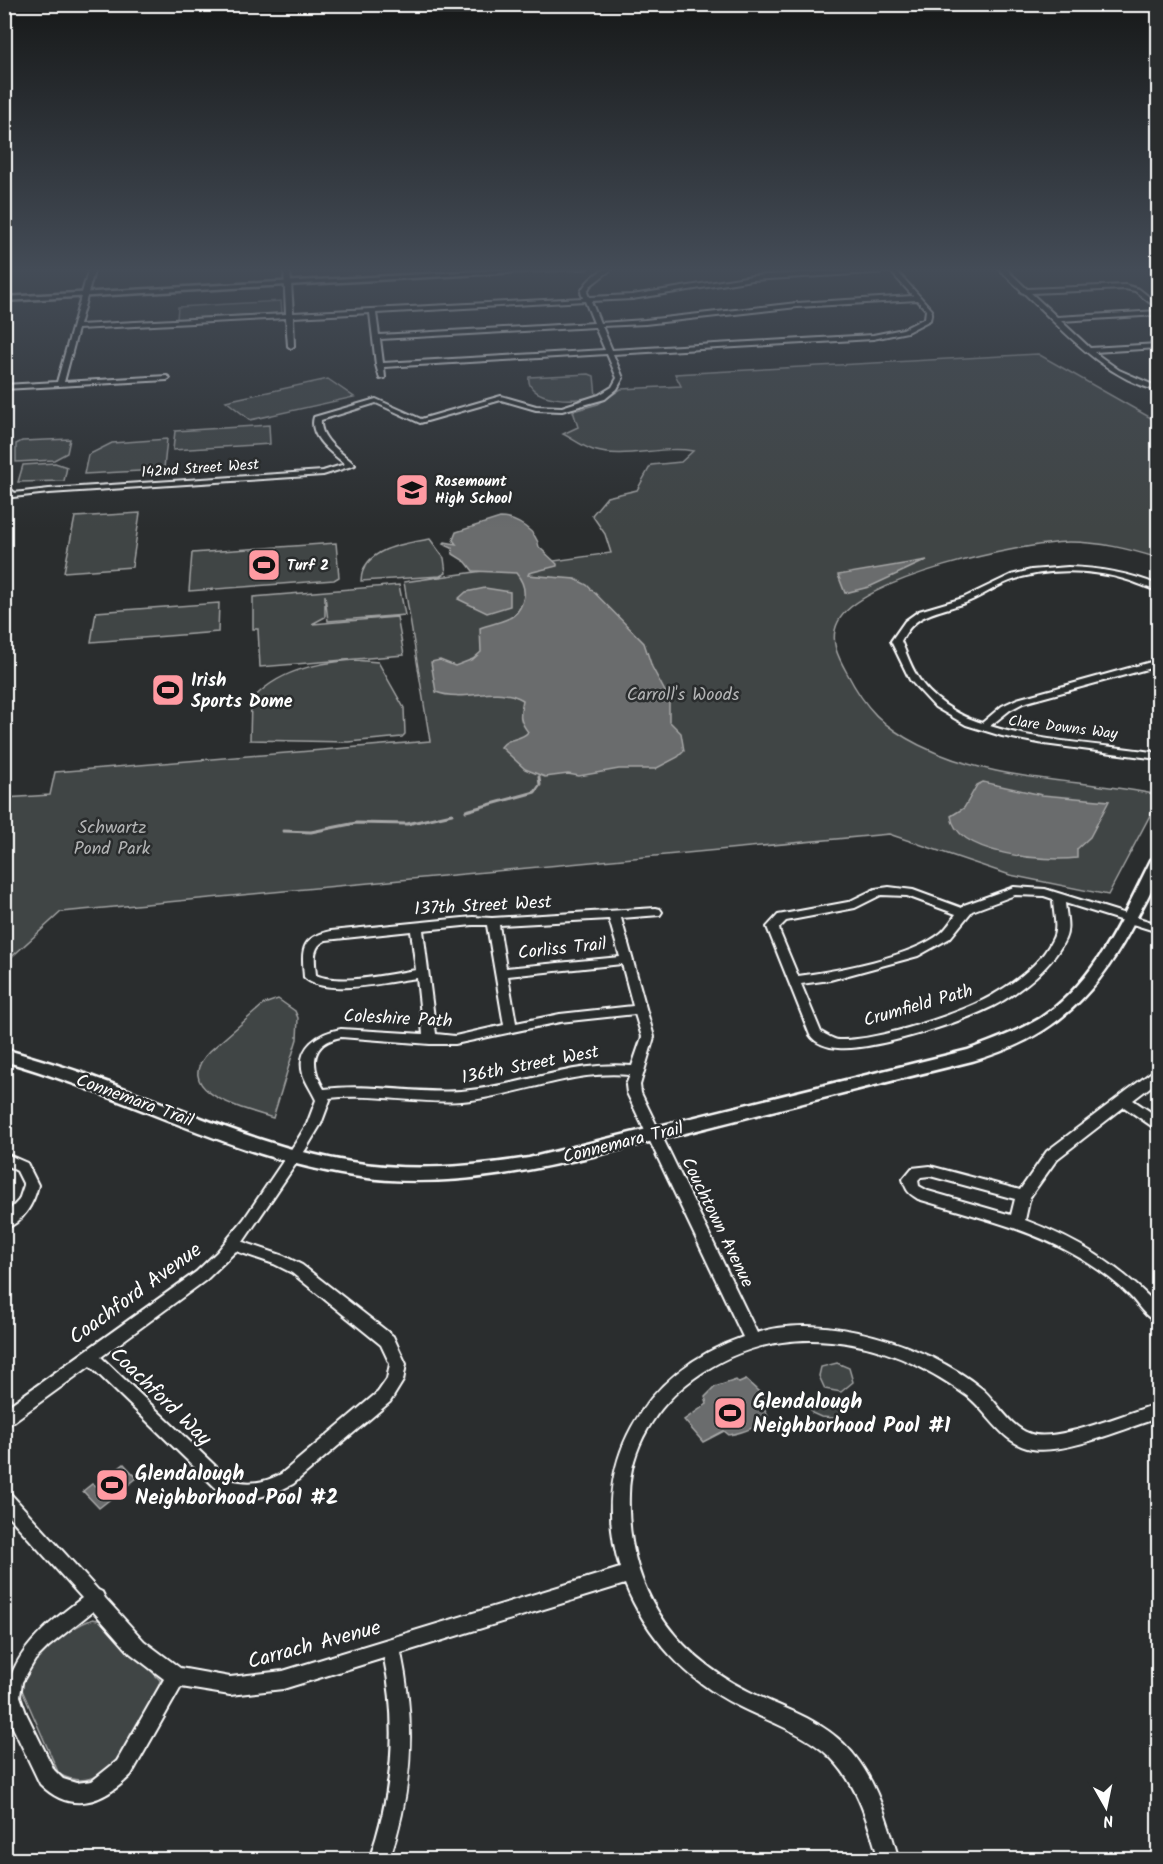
<svg xmlns="http://www.w3.org/2000/svg" width="1163" height="1864" font-family="Kalam,sans-serif">
  <rect width="100%" height="100%" fill="#2a2d2e"/>
  <filter id="ink" filterUnits="userSpaceOnUse"><feTurbulence type="fractalNoise" baseFrequency=".0167" numOctaves="2"/><feDisplacementMap in="SourceGraphic" scale="12" xChannelSelector="R" yChannelSelector="G"/><feConvolveMatrix kernelMatrix="1 2 1 2 8 2 1 2 1" color-interpolation-filters="sRGB"/></filter>
  <g filter="url(#ink)">
    <path fill="#414445" stroke="#a0a2a2" stroke-width="1.5" d="M281,301L282,313L177,319L178,307Z
      M1038,354L1158,422V558C1129,549 1101,542 1069,542C1022,543 859,578 838,622C829,640 838,657 847,673C865,708 883,727 919,745C994,783 1079,778 1158,795V800L1108,895L1010,875L889,834L61,912L5,963V798L50,795L55,772L430,741L404,582L611,553L605,534L592,515L607,497L637,490L651,465L681,462L693,451C661,445 625,460 593,450C583,447 573,439 563,434L578,427L573,411L598,404L621,389L681,386L675,374Z
      M589,374L594,376L596,396C580,402 525,402 529,377Z
      M328,379L354,397L250,420L226,401Z
      M269,425L270,444L173,450L175,431Z
      M70,439L67,453L54,460L16,462V444L22,441Z
      M167,439L164,468L159,470L84,474L88,455L112,443Z
      M55,463L67,467L64,481L18,482L23,465Z
      M140,513L132,567L64,572L75,517Z
      M430,539L444,558L446,573L440,576L361,581C362,549 404,543 430,539Z
      M336,543L339,577L334,580L189,591L192,553Z
      M399,585L405,615L328,621L325,595V617L312,624L397,617L404,655L260,667L258,629H253V597Z
      M219,603L218,632L91,642L96,612Z
      M353,660L378,662L404,708L405,734L402,737L348,742L250,740L251,701C277,671 315,663 353,660Z
      M278,999L295,1011L298,1018L297,1039L273,1118C246,1109 168,1092 210,1051L264,1004Z
      M837,1363L849,1368L853,1382L841,1392L825,1389L819,1376L821,1367Z
      M808,1401H842V1411L834,1418L821,1417L812,1413Z
      M93,1619L102,1621L160,1680L158,1694C137,1727 108,1802 59,1774L22,1690C24,1661 67,1628 93,1619Z"/>
    <path fill="#6a6c6d" stroke="#a6a7a7" stroke-width="1.5" d="M500,518C516,518 537,531 539,547L557,564V566L529,573L528,575L575,579L587,585L644,643L652,667L669,699V721L681,733L684,751L678,757L655,769H619L579,776L568,774L545,777L525,769L501,747C507,737 521,741 528,732C518,719 520,715 523,700C497,684 465,703 436,692L431,662L440,660L455,666L473,659L481,652L480,628C502,620 519,622 524,596C525,588 521,579 516,573L473,571L466,562L453,554L452,548L443,544L445,542L456,544L453,540L456,532Z
      M927,560L869,587L845,593L838,575Z
      M485,588L510,592V606L487,613L458,599L466,592Z
      M983,782L1042,795L1109,801L1090,837L1077,849V858C1046,862 956,855 951,816L964,808L977,785Z
      M736,1380L739,1383L746,1380L772,1404L764,1409L768,1416C756,1428 745,1432 729,1435L724,1431L703,1442L684,1420L707,1404L705,1397L715,1387Z
      M124,1464L137,1478L99,1508L83,1491L92,1484L95,1486Z"/>
    <g fill="none" stroke-linecap="round" stroke-linejoin="round">
      <path stroke="#a6a7a7" stroke-width="3" d="M466,811L535,792L540,785L539,777
        M283,831L311,832L356,823L407,824L452,814"/>
      <defs>
        <path id="minor" d="M89,268H95L79,325L286,314L284,268H290L293,313L583,298L581,292C586,281 600,268 613,268L590,286L587,292L589,297L632,295L752,276L894,268L932,310L930,320L907,332L873,339L613,354L623,378L617,389L605,399L562,411L536,410L501,400L420,423L376,403L321,420C319,440 343,453 355,465L323,475L49,493L4,498L5,494L49,489L323,471L345,464C332,453 308,437 314,417L376,399L421,419L501,396L536,406L562,407L599,395L612,387L617,378L607,354L384,367L385,378L380,379L376,365L370,313L293,317L294,346L291,348L288,346L286,318L78,329L64,382L167,376L170,378L167,380L4,389V385L57,382ZM891,272L913,296L797,303L645,320L600,323L591,301L632,299L752,280ZM917,300L926,310L925,318L903,329L873,335L612,350L602,326L645,324L797,307ZM585,301L594,323L379,335L376,313ZM595,327L605,350L383,363L380,339Z
          M998,268H1005L1027,289L1125,285L1139,289L1158,304V309L1135,291L1125,289L1031,293L1057,317L1158,311V315L1061,321L1090,348L1158,344V348L1094,352L1119,370L1158,387V391C1102,376 1064,331 1024,293L1021,292V290Z
          M1068,567C1100,568 1129,573 1158,585V591C1147,588 1136,582 1124,579C1088,569 1045,568 1010,581C994,587 981,597 965,603C937,613 916,612 901,641C906,652 910,665 917,676C930,698 958,716 982,723L1002,706L1017,699L1158,660V666L1023,703L1010,710L990,726C1044,743 1103,744 1158,753V759L1044,744L1002,736L966,725L935,707L910,680L891,641L905,621L919,611L963,598L1011,575L1031,570Z
          M889,887L913,890L962,908L964,905L1014,887L1045,889L1158,924V932L1065,903C1066,915 1070,928 1065,939C1053,965 1028,985 1004,1000C972,1020 875,1051 838,1048C828,1048 815,1043 810,1035L767,927L778,915L848,902L875,889ZM881,895L907,896L956,914C952,920 947,928 941,933C912,957 836,971 798,976L780,933L779,928L786,921L855,908ZM1015,895L1044,896L1053,899C1053,913 1059,928 1052,940C1041,963 1018,980 996,993C965,1013 874,1042 838,1040C832,1039 827,1035 821,1032L801,984L830,980L918,956L950,938L972,911Z
          M656,908L660,909L662,912L660,915L621,918L654,1037L640,1085L641,1093L757,1333C824,1311 928,1345 981,1388C997,1401 1009,1427 1031,1434C1057,1443 1130,1411 1158,1404V1418C1126,1428 1064,1455 1032,1449C1002,1444 989,1413 967,1396C885,1335 778,1316 693,1379C656,1406 630,1448 629,1494C626,1584 669,1651 748,1691C781,1708 816,1717 843,1743C875,1773 887,1819 899,1860H879C868,1823 858,1784 830,1757C804,1732 769,1722 738,1706C686,1680 646,1636 625,1584L401,1653C416,1724 413,1791 389,1860H369C393,1793 398,1727 384,1658L283,1689L230,1695L181,1687L131,1775C103,1803 71,1815 40,1784L7,1715C0,1660 45,1626 82,1598L4,1511V1490L10,1493L98,1590L102,1592L105,1598L144,1641L180,1668L230,1677L283,1671L620,1568C588,1465 643,1371 743,1337L627,1093L626,1085L630,1075C572,1069 519,1096 462,1101C418,1104 373,1093 329,1098L330,1100L321,1124L306,1149L243,1242L284,1256L302,1265L393,1336L406,1364L403,1381L390,1402L293,1484L277,1492L256,1498H240L218,1490L90,1366L10,1424L4,1426V1409L196,1272L217,1252L244,1219L296,1142L307,1124L316,1100C312,1091 306,1083 303,1074C296,1047 318,1033 341,1029L423,1034L417,978C391,981 323,998 304,977C302,949 300,938 331,931L473,917L492,918ZM609,919L620,957L506,968L499,925ZM473,925H487L504,1025L455,1036L436,1034L423,930ZM411,931L416,970C388,974 342,986 316,975C315,961 311,947 326,940ZM622,964L633,1006L560,1014L516,1023L508,976ZM635,1014L642,1037L632,1066C573,1060 520,1087 461,1091C415,1094 370,1083 324,1089C310,1066 310,1043 341,1037L430,1044H455L560,1022ZM236,1251L274,1264L292,1273L381,1345L390,1364L387,1379L378,1392L281,1474C264,1483 249,1485 230,1480L101,1357L206,1280ZM93,1611L130,1653L164,1679L117,1761L92,1781L76,1783L63,1779L54,1770L26,1713L20,1696L22,1682L35,1660L48,1647Z
          M1158,1069V1081L1133,1100L1158,1117V1128L1153,1127L1124,1107L1057,1159L1030,1197L1025,1220C1078,1240 1119,1265 1158,1306V1322C1146,1319 1138,1304 1129,1295C1113,1279 1093,1265 1073,1254C1024,1227 971,1215 918,1199C908,1193 906,1190 903,1179L912,1168L930,1166L1020,1190L1047,1151L1153,1071ZM930,1176L1015,1199L1011,1215L928,1191L919,1186L918,1180L921,1177Z
          M4,1153L27,1163L38,1185C34,1203 23,1223 4,1229V1216L19,1200L24,1185L17,1171L4,1164Z"/>
        <path id="tertiary" d="M534,268H587L4,301V297Z
          M1158,856C1161,877 1148,896 1138,915C1100,992 1057,1037 972,1061C878,1084 783,1108 689,1132C578,1159 468,1194 353,1176C231,1157 122,1094 4,1061V1049C35,1058 66,1067 96,1078C181,1108 262,1148 351,1162C411,1172 470,1167 529,1158L968,1050C992,1041 1017,1032 1039,1019C1096,982 1122,918 1151,860Z"/>
        <path id="primary" d="M4,484L15,493L4,501Z"/>
      </defs>
      <use href="#minor" stroke="#fff" stroke-width="4"/>
      <use href="#tertiary" stroke="#fff" stroke-width="5"/>
      <use href="#primary" stroke="#fff" stroke-width="4"/>
      <use href="#minor" fill="#2a2d2e" fill-rule="evenodd"/>
      <use href="#tertiary" fill="#2a2d2e" fill-rule="evenodd"/>
      <use href="#primary" fill="#2a2d2e" fill-rule="evenodd"/>
    </g>
  </g>
  <linearGradient id="sky" x2="0" y2="1"><stop stop-color="#171919"/><stop offset="0.51" stop-color="#444c57"/><stop offset="1" stop-color="#444c57" stop-opacity="0"/></linearGradient>
  <rect width="1163" height="529" fill="url(#sky)"/>
  <defs>
    <symbol id="school-square" viewBox="-11 -11 22 22"><rect x="-9" y="-9" width="18" height="18" rx="4" fill="#ff9aa2" stroke="#2a2d2e"/><path d="M0-5L7-2L0 1L-7-2ZM-4 1L0 2.5L4 1V4Q0 6-4 4Z" fill="#111"/></symbol>
    <symbol id="stadium-square" viewBox="-11 -11 22 22"><rect x="-9" y="-9" width="18" height="18" rx="4" fill="#ff9aa2" stroke="#2a2d2e"/><path d="M0-5a6.5 5 0 1 0 0 10a6.5 5 0 1 0 0-10ZM-3.5-1.8h7v3.6h-7Z" fill="#111"/></symbol>
  </defs>
  <g fill-rule="evenodd">
    <use href="#school-square" x="393" y="471" width="38" height="38"/>
    <use href="#stadium-square" x="245" y="546" width="38" height="38"/>
    <use href="#stadium-square" x="149" y="671" width="38" height="38"/>
    <use href="#stadium-square" x="711" y="1394" width="38" height="38"/>
    <use href="#stadium-square" x="93" y="1466" width="38" height="38"/>
  </g>
  <g text-anchor="middle" stroke-width="5" stroke-linejoin="round" paint-order="stroke">
    <g font-size="15" fill="#fff" stroke="#2a2d2e">
      <text transform="translate(200 468) rotate(-4)" y="5">142nd Street West</text>
      <text transform="translate(1063 727) rotate(7)" y="5">Clare Downs Way</text>
    </g>
    <g font-size="15" font-weight="bold" fill="#fff" stroke="#2a2d2e" text-anchor="start">
      <text x="435" y="486">Rosemount<tspan x="435" dy="17">High School</tspan></text>
      <text x="287" y="570">Turf 2</text>
    </g>
    <g font-size="18" font-weight="bold" fill="#fff" stroke="#2a2d2e" text-anchor="start">
      <text x="191" y="686">Irish<tspan x="191" dy="21">Sports Dome</tspan></text>
    </g>
    <g font-size="18" fill="#b3b4b5" stroke="#2a2d2e">
      <text x="683" y="700">Carroll's Woods</text>
      <text x="112" y="833">Schwartz<tspan x="112" dy="21">Pond Park</tspan></text>
    </g>
    <g font-size="18" fill="#fff" stroke="#2a2d2e">
      <text transform="translate(483 905) rotate(-3)" y="6">137th Street West</text>
      <text transform="translate(562 948) rotate(-6)" y="6">Corliss Trail</text>
      <text transform="translate(918 1005) rotate(-16)" y="6">Crumfield Path</text>
      <text transform="translate(398 1018) rotate(3)" y="6">Coleshire Path</text>
      <text transform="translate(530 1064) rotate(-11)" y="6">136th Street West</text>
      <text transform="translate(135 1100) rotate(20)" y="6">Connemara Trail</text>
      <text transform="translate(623 1142) rotate(-14)" y="6">Connemara Trail</text>
      <text transform="translate(718 1222) rotate(64)" y="6">Couchtown Avenue</text>
    </g>
    <g font-size="21" fill="#fff" stroke="#2a2d2e">
      <text transform="translate(135 1293) rotate(-36)" y="7">Coachford Avenue</text>
      <text transform="translate(161 1396) rotate(44)" y="7">Coachford Way</text>
      <text transform="translate(314 1644) rotate(-15)" y="7">Carrach Avenue</text>
    </g>
    <g font-size="21" font-weight="bold" fill="#fff" stroke="#2a2d2e" text-anchor="start">
      <text x="753" y="1408">Glendalough<tspan x="753" dy="24">Neighborhood Pool #1</tspan></text>
      <text x="135" y="1480">Glendalough<tspan x="135" dy="24">Neighborhood Pool #2</tspan></text>
    </g>
  </g>
  <rect width="1163" height="1864" fill="none" stroke="#2a2d2e" stroke-width="24"/>
  <rect x="12" y="12" width="1139" height="1840" fill="none" stroke="#fff" stroke-width="2" filter="url(#ink)"/>
  <g transform="translate(1106 1807) rotate(171)" stroke="#2a2d2e" stroke-width="4.5" paint-order="stroke">
  <path d="M0-4.5L10 22L0 15L-10 22Z" fill="#ffffff"/>
  <text y="-9" font-size="16" font-weight="bold" text-anchor="middle" fill="#ffffff">N</text>
  </g>
</svg>
